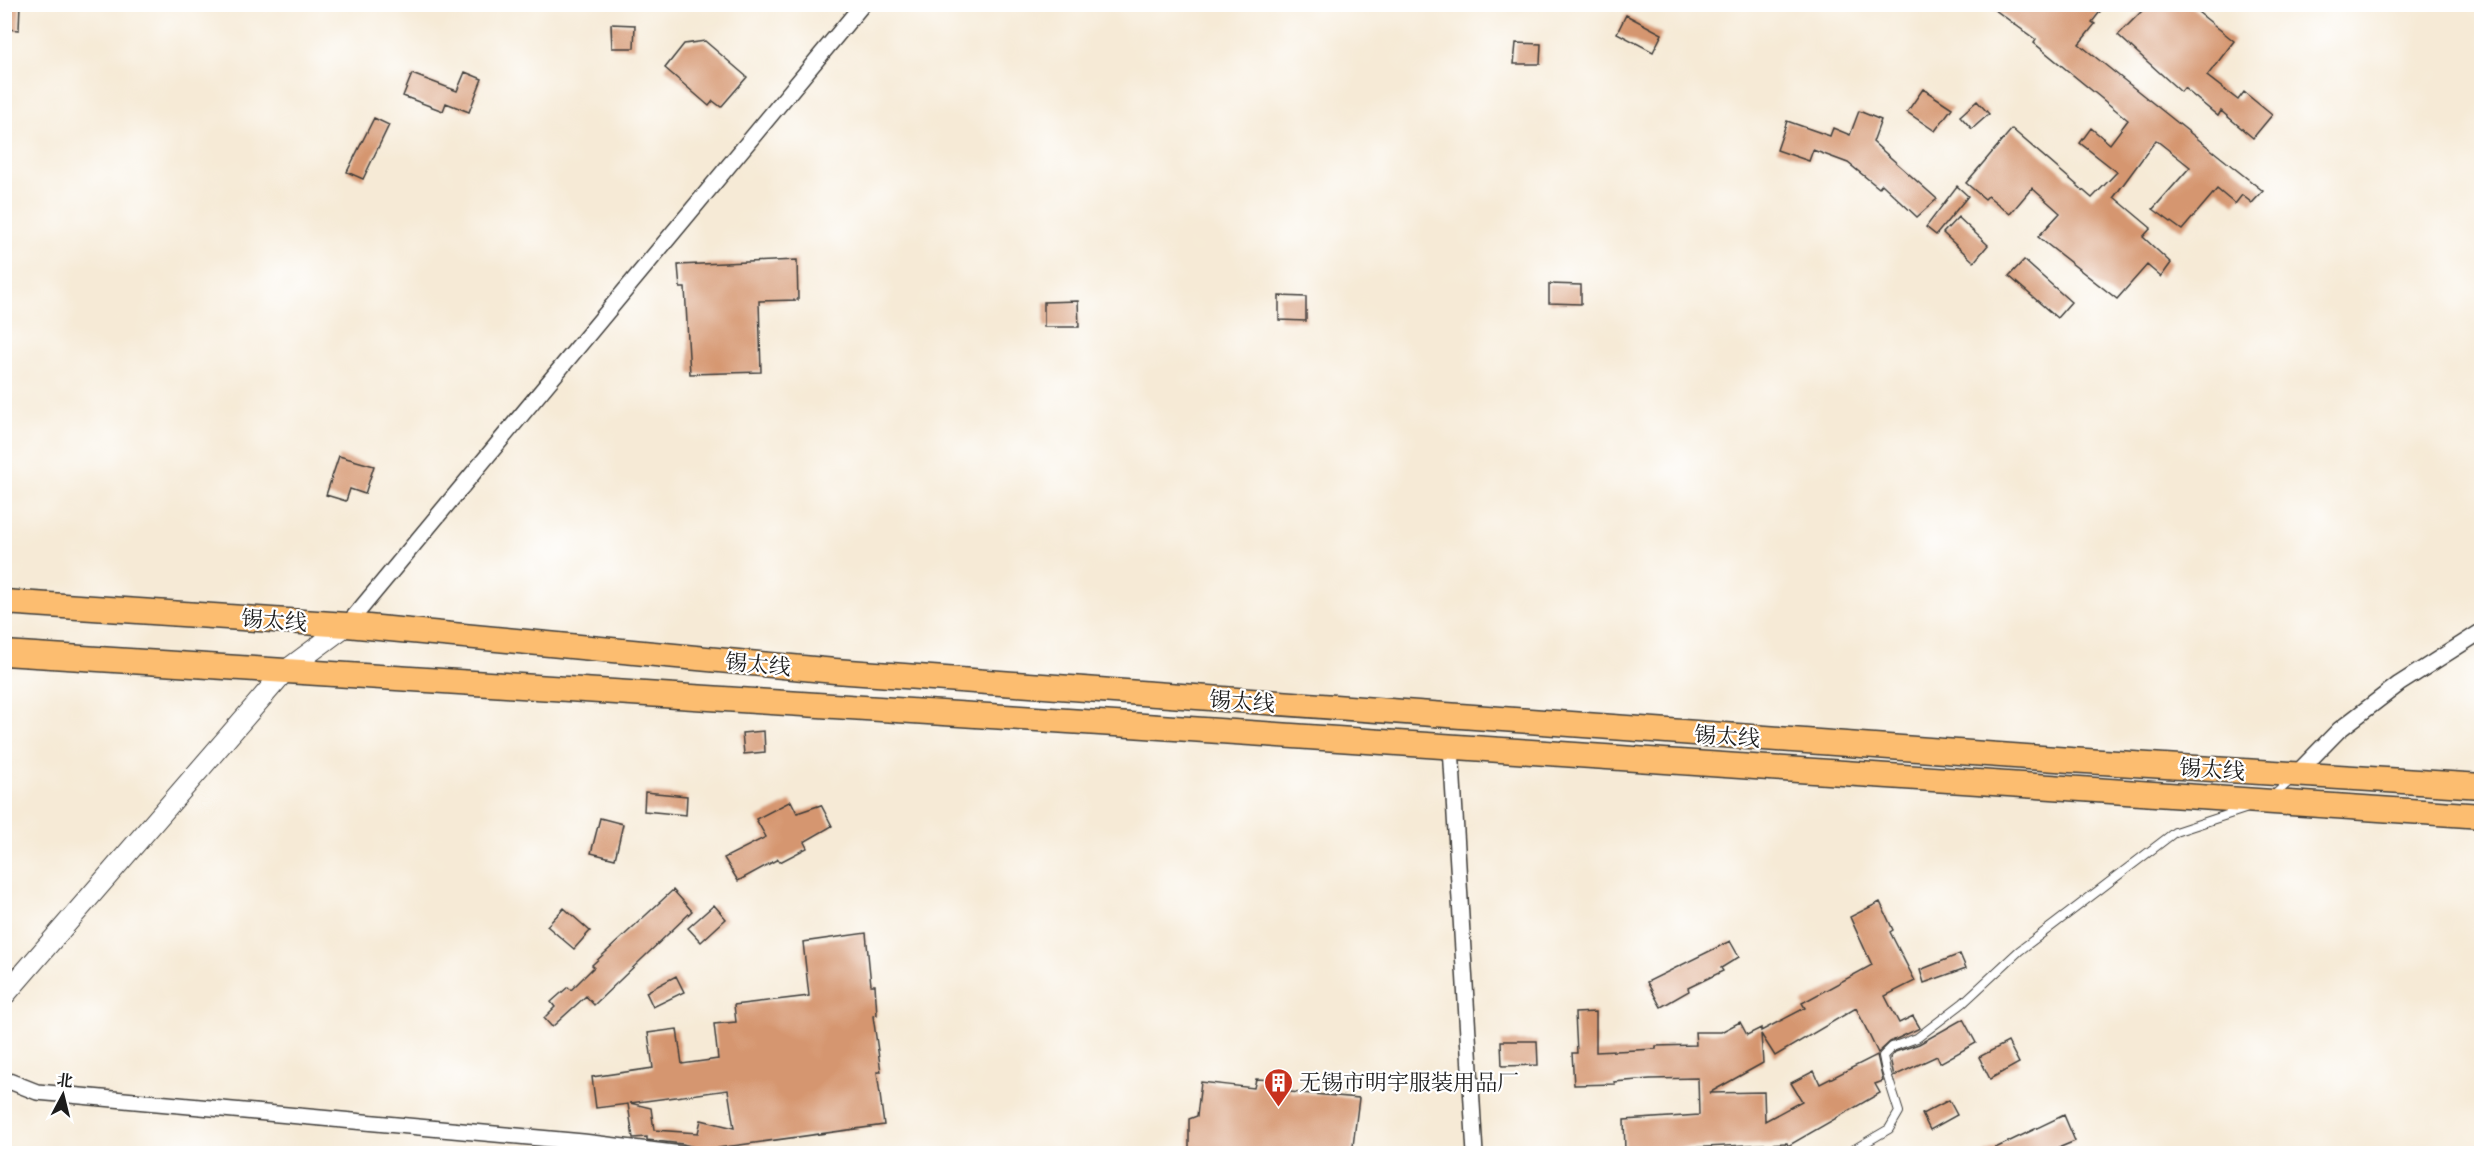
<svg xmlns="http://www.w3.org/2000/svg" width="2486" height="1158" font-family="'IM FELL DW Pica','Noto Serif SC',serif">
  <rect width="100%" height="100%" fill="#fff"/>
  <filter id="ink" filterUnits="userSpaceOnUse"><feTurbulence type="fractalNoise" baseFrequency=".0167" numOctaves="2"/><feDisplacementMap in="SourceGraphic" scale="12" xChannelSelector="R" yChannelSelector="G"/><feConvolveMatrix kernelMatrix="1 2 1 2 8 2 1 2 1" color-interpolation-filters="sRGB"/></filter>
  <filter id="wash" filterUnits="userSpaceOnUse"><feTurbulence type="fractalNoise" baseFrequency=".008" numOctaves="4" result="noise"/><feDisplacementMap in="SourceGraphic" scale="24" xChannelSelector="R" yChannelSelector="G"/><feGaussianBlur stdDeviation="1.35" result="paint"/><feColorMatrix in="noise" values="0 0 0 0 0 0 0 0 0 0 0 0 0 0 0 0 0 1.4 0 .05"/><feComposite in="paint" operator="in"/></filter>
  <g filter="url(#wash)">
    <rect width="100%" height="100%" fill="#f6ead6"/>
    <g id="blocks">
      <path fill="#d59670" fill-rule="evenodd" d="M4,4H20L19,30L4,29Z
        M1987,4H2106L2092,22L2095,24L2079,44L2263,191L2252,203L2242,195L2235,204L2217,189L2182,230L2153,209L2190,167L2156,140L2114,197L2151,228L2143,237L2171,263L2161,277L2147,265L2117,299L2038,237L2060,213L2032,188L2010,214L1988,196L1985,199L1966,183L2012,129L2092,198L2117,172L2080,143L2091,128L2110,144L2128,120L2034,43L2036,40Z
        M2149,4H2188L2234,41L2207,76L2238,100L2244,92L2272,115L2253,138L2221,111L2218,116L2184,88L2181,92L2118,35Z
        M1626,15L1662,34L1653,52L1617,33Z
        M611,24L635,25L634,48H612Z
        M705,41L747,77L721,107L713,101L709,106L665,68L684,44Z
        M1516,43L1541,44L1540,64H1514Z
        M465,72L482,79L469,112L446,103L443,111L403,96L412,74L457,91Z
        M1923,89L1952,108L1935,131L1907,112Z
        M1977,101L1989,114L1972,129L1960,116Z
        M1859,111L1881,120L1873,142L1937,199L1917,217L1882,184L1879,188L1848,163L1813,150L1809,161L1777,150L1787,121L1830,136L1833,128L1850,135Z
        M374,118L389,125L363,179L347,172Z
        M1957,186L1968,196L1936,235L1926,227Z
        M1958,217L1988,245L1974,262L1943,233Z
        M797,260L798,300L759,301L761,372L690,374L685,288H680L678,265Z
        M2024,260L2071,302L2057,318L2009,276Z
        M1549,284L1581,285V304L1549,303Z
        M1279,296L1306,297V321L1279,320Z
        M1078,301L1079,327H1044V302Z
        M339,456L374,466L365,494L350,489L346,501L326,495Z
        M764,731L765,752L744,754L742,733Z
        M645,792L687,796L686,815L644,811Z
        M791,801L797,813L821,805L832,826L804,842L807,848L780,862L778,859L738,881L724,858L766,837L756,819Z
        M600,818L623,824L615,859L591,853Z
        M673,890L692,911L594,1005L586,996L552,1027L544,1018L555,1007L551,1002L568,987L571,990L594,967L592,965Z
        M1880,902L1893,930L1890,932L1915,981L1885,996L1899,1023L1913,1016L1920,1028L1890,1042L1878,1053L1856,1008L1775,1056L1761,1034L1763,1063L1709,1093L1764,1092L1765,1121L1802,1101L1791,1083L1814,1071L1820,1084L1877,1055L1883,1081L1875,1084L1880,1093L1788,1146L1787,1143L1625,1151L1624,1120L1699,1115L1698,1078L1650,1079L1614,1082L1615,1084L1574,1085L1572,1053H1577L1575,1013L1596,1012V1052L1656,1049V1046L1696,1045L1695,1032H1721L1740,1022L1747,1035L1761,1028V1031L1805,1008L1802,1003L1872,965L1850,917Z
        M714,905L726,919L701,942L688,928Z
        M564,908L590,931L574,949L547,926Z
        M866,933L871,985H875L877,1015L873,1016L881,1072H877L884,1125L718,1148L717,1153L683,1144L647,1140V1137L633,1138L628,1104L596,1108L592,1077L653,1068L648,1033L677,1029L682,1064L718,1059L714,1024L736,1022L734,1005L809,996L803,942ZM728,1090L734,1128L701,1120L698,1133L654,1130L651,1108L630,1103Z
        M1730,941L1739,957L1721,968L1723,971L1688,988L1689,991L1661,1007L1647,982Z
        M1960,954L1966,968L1924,983L1920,970Z
        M676,976L684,992L653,1007L646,992Z
        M1963,1019L1976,1043L1940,1063L1937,1056L1894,1076L1890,1058L1895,1052L1919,1044Z
        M1501,1041H1537L1538,1065L1502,1066Z
        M2008,1042L2019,1063L1990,1079L1979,1057Z
        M1256,1079L1290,1081V1092L1359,1098L1352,1154H1189V1119L1197,1116L1201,1082L1254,1088Z
        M1949,1100L1957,1115L1930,1130L1922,1114Z
        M2064,1115L2075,1141L2056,1149L2058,1154H1983Z"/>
    </g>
  </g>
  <g filter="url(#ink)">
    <use href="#blocks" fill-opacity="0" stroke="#3d3b38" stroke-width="1.5"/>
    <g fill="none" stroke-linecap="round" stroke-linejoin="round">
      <defs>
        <path id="service" d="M2272,797L2292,779
          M1846,1154L1889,1129L1899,1112L1886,1071L1883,1056L1892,1047L1917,1038L1963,1003L2019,951L2175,832L2245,809"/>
        <path id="minor" d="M347,625L863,4
          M1451,747L1475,1154
          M2296,774L2339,730L2399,684L2482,631
          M4,1079L37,1092L583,1142L682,1154"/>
        <path id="tertiary" d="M4,996L285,671L347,625"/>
        <path id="primary" d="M4,602L347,625L835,671L2070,760L2482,786
          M4,653L1115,724L2482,816"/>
      </defs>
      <use href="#service" stroke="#3d3b38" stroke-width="10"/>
      <use href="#minor" stroke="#3d3b38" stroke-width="18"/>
      <use href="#tertiary" stroke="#3d3b38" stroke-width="22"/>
      <use href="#primary" stroke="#3d3b38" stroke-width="27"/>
      <use href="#service" stroke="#fff" stroke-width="8"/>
      <use href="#minor" stroke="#fff" stroke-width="15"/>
      <use href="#tertiary" stroke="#fff" stroke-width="20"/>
      <use href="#primary" stroke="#fcbd6f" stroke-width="24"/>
    </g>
  </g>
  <defs>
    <symbol id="building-pin" viewBox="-11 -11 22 30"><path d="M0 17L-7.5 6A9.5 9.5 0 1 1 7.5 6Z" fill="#c8321e" stroke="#fff"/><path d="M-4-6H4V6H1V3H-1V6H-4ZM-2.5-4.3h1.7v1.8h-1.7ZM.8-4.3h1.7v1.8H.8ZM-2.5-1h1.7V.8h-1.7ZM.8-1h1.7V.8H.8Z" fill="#fff"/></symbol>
  </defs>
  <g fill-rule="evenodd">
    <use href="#building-pin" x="1262" y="1066" width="33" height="45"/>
  </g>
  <g text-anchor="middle" stroke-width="4.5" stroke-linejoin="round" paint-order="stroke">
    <g font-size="22" fill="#1c1c1c" stroke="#fff">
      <text transform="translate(274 620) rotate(4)" y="8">锡太线</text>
      <text transform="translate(758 664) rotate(5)" y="8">锡太线</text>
      <text transform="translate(1242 701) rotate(4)" y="8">锡太线</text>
      <text transform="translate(1727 736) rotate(4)" y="8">锡太线</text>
      <text transform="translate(2212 769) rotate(4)" y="8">锡太线</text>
    </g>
    <g font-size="22" fill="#1c1c1c" stroke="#fff" text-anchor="start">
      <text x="1299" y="1090">无锡市明宇服装用品厂</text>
    </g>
  </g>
  <rect width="2486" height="1158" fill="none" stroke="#fff" stroke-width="24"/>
  <g transform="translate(63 1095) rotate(7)" stroke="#ffffff" stroke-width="4.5" paint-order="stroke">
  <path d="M0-4.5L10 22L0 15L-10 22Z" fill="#1c1c1c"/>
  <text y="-9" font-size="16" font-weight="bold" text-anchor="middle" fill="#1c1c1c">北</text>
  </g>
</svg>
